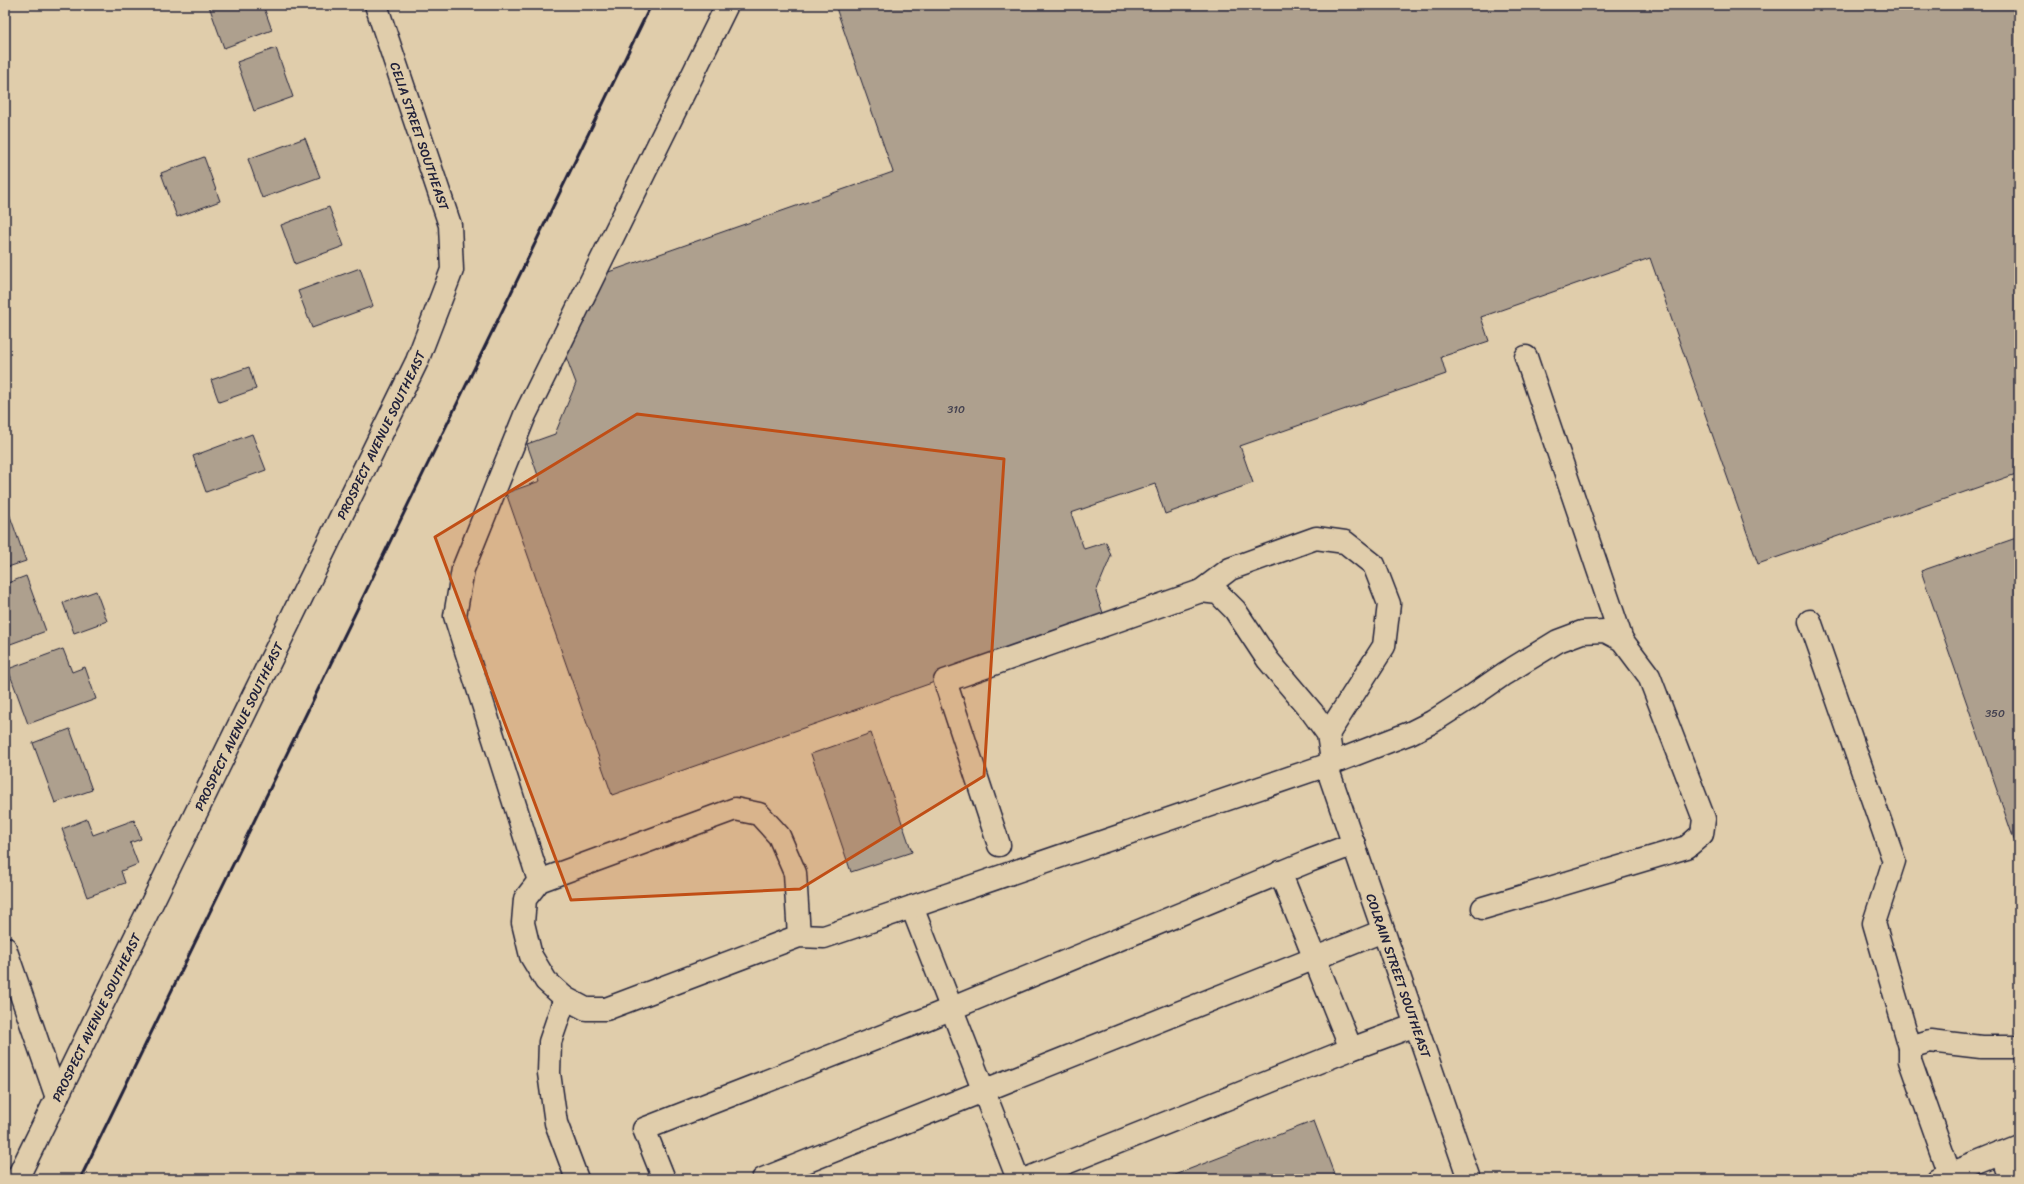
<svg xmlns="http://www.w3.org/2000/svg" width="2024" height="1184" font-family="Sriracha,sans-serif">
  <rect width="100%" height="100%" fill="#e0cdab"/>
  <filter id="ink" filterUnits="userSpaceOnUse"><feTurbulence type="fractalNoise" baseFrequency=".025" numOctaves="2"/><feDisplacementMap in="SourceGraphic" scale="8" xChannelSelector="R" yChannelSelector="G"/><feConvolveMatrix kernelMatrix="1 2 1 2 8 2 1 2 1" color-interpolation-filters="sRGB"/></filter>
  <g filter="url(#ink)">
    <path fill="#aea08e" stroke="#22223b" d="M212,5H263L272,30L224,48L209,6Z
      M835,5H2019V473L1758,564L1650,258L1481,317L1489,341L1441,357L1446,374L1240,446L1253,483L1165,514L1155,484L1071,513L1084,549L1106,542L1111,556L1096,592L1106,622L612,795L506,493L540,481L527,444L555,434L576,383L566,357L600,275L893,172Z
      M276,48L293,97L254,111L237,62Z
      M305,138L320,177L262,198L248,159Z
      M204,157L220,201L177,217L161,173Z
      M329,207L344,246L295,264L281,225Z
      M360,268L373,306L312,328L298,291Z
      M249,367L256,389L219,402L211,380Z
      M252,434L266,470L206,492L193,456Z
      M5,502L26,561L5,568Z
      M2019,537V854L1921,571Z
      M26,576L46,631L5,646V584Z
      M96,591L107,621L74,633L63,603Z
      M63,649L72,672L85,667L96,699L28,724L8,669Z
      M70,729L92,790L55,803L33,743Z
      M871,733L912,852L851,872L811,754Z
      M87,819L93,835L134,820L141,839L130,843L138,864L121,871L125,883L87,897L62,829Z
      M1314,1121L1336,1179H1164Z"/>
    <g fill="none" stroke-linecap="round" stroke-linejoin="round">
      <defs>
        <g id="minor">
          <path d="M1526,357L1622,640"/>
          <path d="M1201,591L1230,569L1316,538L1345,542L1374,565L1389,604L1384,646L1328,734"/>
          <path d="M1810,621L1894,861L1874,923L1910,1047"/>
          <path id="s1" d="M999,845L945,681L1201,591L1218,593L1235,610L1268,660L1312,712L1328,734L1331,754L1329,773L1469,1179"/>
          <path d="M1280,872L1351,1049"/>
          <path d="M539,881L455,616L463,569L525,415L727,5"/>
          <path d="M912,907L1018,1179"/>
          <path d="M799,936L795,873L779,836L759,814L735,809L539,881L525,899L523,923L531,956L546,981L565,998L586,1009H606L799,936L824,937L1330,764L1410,733L1432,722L1468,699L1504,674L1558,641L1582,632L1605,631L1622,640L1649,676L1704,819L1702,834L1687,847L1483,908"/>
          <path d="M5,948L57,1098"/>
          <path d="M565,998L550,1042L549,1073L556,1123L577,1179"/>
          <path d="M2001,1153L2010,1179"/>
          <path d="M1950,1174L1910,1061V1047L1930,1041L1981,1047H2019"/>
          <path id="s2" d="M17,1179L417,361L452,270L450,225L376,5"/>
          <path d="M664,1179L644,1129L926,1019L1309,861L1354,844"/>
          <path d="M763,1179L1383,931"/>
          <path d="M1026,1179L1351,1049L1416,1025"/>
          <path d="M1938,1179L2019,1146"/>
        </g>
      </defs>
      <use href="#minor" stroke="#22223b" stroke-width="25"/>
      <use href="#minor" stroke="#e0cdab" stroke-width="22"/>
      <path stroke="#22223b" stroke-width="3" d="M80,1179L651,5"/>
    </g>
  </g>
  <path fill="#c04e15" fill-opacity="0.2" stroke="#c04e15" stroke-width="3" stroke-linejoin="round" d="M637,414L1004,459L984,776L800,889L571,900L435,537Z"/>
  <g text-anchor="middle" stroke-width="3" stroke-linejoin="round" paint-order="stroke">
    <g font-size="11" fill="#454250">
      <text x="956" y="413">310</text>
      <text x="1995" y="717">350</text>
    </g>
    <g font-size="13" fill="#22223b" stroke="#e0cdab">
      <text transform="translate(420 136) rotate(71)" y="5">CELIA STREET SOUTHEAST</text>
      <text dy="5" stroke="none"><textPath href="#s2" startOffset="828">PROSPECT AVENUE SOUTHEAST</textPath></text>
      <text dy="5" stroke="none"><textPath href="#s2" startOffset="504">PROSPECT AVENUE SOUTHEAST</textPath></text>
      <text dy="5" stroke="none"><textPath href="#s1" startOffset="894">COLRAIN STREET SOUTHEAST</textPath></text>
      <text dy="5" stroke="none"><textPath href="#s2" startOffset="180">PROSPECT AVENUE SOUTHEAST</textPath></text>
    </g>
  </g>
  <rect width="2024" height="1184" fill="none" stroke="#e0cdab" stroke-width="20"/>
  <rect x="10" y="10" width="2004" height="1164" fill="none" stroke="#22223b" stroke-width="1.5" filter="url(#ink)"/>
</svg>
